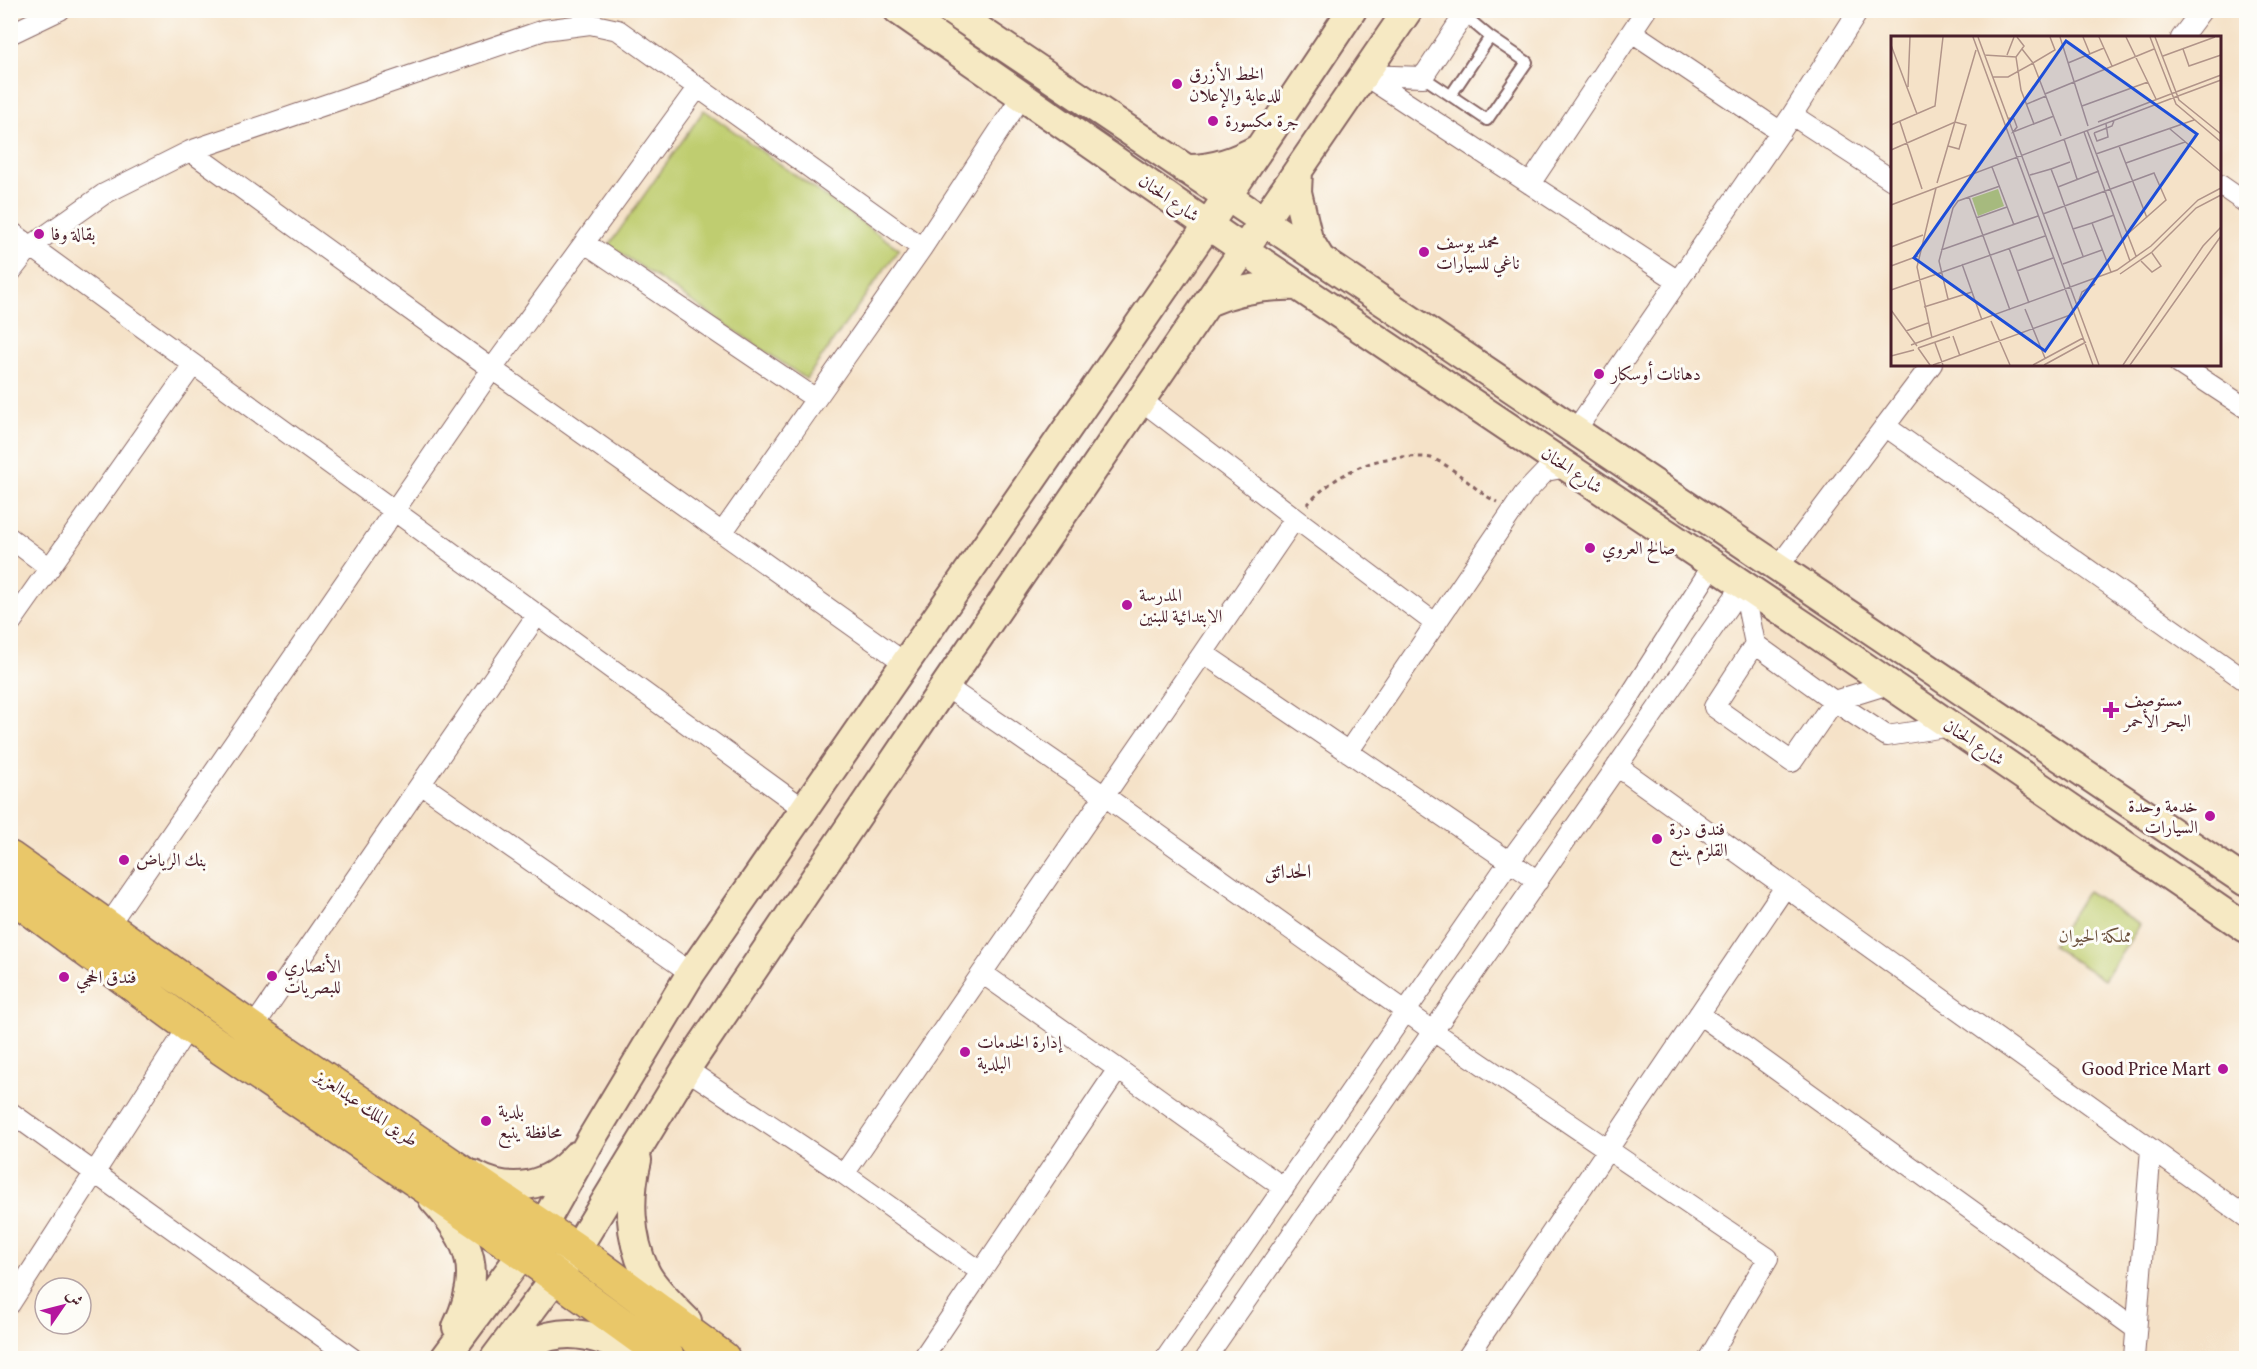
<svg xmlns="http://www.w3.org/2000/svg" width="2257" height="1369" font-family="Vollkorn,Amiri,serif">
  <rect width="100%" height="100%" fill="#fdfcf7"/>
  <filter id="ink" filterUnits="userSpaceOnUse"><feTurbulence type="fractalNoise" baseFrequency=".0167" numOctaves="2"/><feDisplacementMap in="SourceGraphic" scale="12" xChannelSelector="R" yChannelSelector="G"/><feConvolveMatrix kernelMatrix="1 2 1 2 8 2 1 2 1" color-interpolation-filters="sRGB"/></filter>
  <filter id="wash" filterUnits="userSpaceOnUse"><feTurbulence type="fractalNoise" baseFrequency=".008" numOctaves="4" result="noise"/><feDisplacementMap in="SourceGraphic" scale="24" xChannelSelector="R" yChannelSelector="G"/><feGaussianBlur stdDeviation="1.35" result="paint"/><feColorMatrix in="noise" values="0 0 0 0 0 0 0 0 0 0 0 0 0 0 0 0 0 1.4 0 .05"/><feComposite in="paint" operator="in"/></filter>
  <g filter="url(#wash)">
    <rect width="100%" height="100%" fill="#f5e2c8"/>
    <path fill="#bfcd6f" stroke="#84764d" stroke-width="1.5" d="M704,110L899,249L806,379L609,245Z
      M2087,891L2140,925L2104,980L2052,946Z"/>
  </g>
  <g filter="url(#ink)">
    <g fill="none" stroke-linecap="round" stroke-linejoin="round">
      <defs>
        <path id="service" d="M1423,77L1487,120L1527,62L1490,37L1464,15
          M1451,95L1490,37"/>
        <path id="minor" d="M1462,10L1464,15L1423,77L1364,75L1678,281
          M1632,32L1781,132
          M10,34L60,10
          M2181,38L2202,10
          M1792,115L1859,10
          M190,151L492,369L905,663
          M1530,184L1646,10
          M2220,185L2246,203
          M10,231L804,809
          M585,243L816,399
          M10,273L31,246L104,194L190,151L544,30L590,24L618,30L922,248
          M2179,364L2246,408
          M1141,400L1295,518L1203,653L1538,881
          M1885,426L2246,681
          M1575,431L1792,115L1892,180
          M1295,518L1436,624
          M722,533L922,248L1022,96
          M10,538L50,568
          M1778,567L1932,364
          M1743,585L1755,644L1834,701L1887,736L1951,726
          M10,624L193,365
          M1755,644L1714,707L1792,762L1834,701L1889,684
          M945,686L1106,797L1433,1031L1768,1258L1709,1358
          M1348,752L1524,494L1546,471L1567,467
          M1617,766L2246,1217
          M421,784L691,973
          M108,926L492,369L698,87
          M982,973L1203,653
          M1699,1014L2136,1329
          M252,1029L537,615
          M686,1069L844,1174L981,1272
          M10,1112L352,1358
          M844,1174L982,973L1118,1069
          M10,1304L189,1026
          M923,1358L1118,1069L1284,1188
          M1166,1358L1509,862L1624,705L1713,565
          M1206,1358L1743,585
          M1467,1358L1785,887
          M2134,1358L2151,1149"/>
        <path id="secondary" d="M898,10L1244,250L1809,629L2246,928
          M950,10L2246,882
          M1185,169C1212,170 1237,161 1260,148
          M1298,171L1297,192L1308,239L1321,260
          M1208,302C1236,290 1266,285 1297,286
          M637,1160C628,1196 629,1236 645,1271C651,1285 675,1309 687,1321
          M474,1175C511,1195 549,1187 576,1156
          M433,1199C472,1242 483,1272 457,1327
          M445,1358L542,1227L593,1136L691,973L1208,225L1352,10
          M495,1358L576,1250L686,1069L945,686L1408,10
          M510,1358C518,1353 525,1347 533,1343C572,1322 610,1342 646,1358"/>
        <path id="trunk" d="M10,858L252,1029L576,1250L723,1358
          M10,894L189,1026L523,1253L668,1358"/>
      </defs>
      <use href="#service" stroke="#866362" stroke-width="14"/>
      <use href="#minor" stroke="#866362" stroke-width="22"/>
      <use href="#secondary" stroke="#866362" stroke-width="32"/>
      <use href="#trunk" stroke="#866362" stroke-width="36"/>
      <path stroke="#866362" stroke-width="3" stroke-dasharray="4.5 4.5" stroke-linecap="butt" d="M1307,505C1334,474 1376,454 1417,457C1422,457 1427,457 1431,458C1456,467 1474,491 1497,502"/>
      <use href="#service" stroke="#fff" stroke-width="10"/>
      <use href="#minor" stroke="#fff" stroke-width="20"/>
      <use href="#secondary" stroke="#f6e9c3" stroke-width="28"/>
      <use href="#trunk" stroke="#e9c769" stroke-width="33"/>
    </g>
  </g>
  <g fill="#b5179e" stroke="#fdfcf7" stroke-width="2">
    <circle cx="1177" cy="84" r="6"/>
    <circle cx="1213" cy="121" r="6"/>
    <circle cx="39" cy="234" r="6"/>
    <circle cx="1424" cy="252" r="6"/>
    <circle cx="1599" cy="374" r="6"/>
    <circle cx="1590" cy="548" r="6"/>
    <circle cx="1127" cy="605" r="6"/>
    <path d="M2108 701h6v6h6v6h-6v6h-6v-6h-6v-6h6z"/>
    <circle cx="2210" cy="816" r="6"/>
    <circle cx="1657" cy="839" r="6"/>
    <circle cx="124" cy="860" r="6"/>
    <circle cx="272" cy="976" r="6"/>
    <circle cx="64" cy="977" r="6"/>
    <circle cx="965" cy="1052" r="6"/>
    <circle cx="2223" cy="1069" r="6"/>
    <circle cx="486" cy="1121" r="6"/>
  </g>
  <g text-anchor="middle" stroke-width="6" stroke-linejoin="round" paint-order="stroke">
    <g font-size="18" fill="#4a1f2b" stroke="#fdfcf7" text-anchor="start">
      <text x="1189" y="80">الخط الأزرق<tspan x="1189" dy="21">للدعاية والإعلان</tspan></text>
      <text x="1225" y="127">جرة مكسورة</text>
      <text x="51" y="240">بقالة وفا</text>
      <text x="1436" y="248">محمد يوسف<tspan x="1436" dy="21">ناغي للسيارات</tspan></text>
      <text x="1611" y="380">دهانات أوسكار</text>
      <text x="1602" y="554">صالح العروي</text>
      <text x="1139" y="601">المدرسة<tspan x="1139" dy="21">الابتدائية للبنين</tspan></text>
      <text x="2124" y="706">مستوصف<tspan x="2124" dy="21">البحر الأحمر</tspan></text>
      <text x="2198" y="812" text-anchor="end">خدمة وحدة<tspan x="2198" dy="21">السيارات</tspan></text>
      <text x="1669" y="835">فندق درة<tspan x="1669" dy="21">القلزم ينبع</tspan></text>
      <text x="136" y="866">بنك الرياض</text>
      <text x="284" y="972">الأنصاري<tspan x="284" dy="21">للبصريات</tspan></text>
      <text x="76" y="983">فندق الحجي</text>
      <text x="977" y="1048">إدارة الخدمات<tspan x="977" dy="21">البلدية</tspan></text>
      <text x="2211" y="1075" text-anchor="end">Good Price Mart</text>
      <text x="498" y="1117">بلدية<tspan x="498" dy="21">محافظة ينبع</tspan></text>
    </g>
    <g font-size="18" fill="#4a1f2b" stroke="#fdfcf7">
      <text transform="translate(1169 198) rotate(35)" y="6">شارع الحنان</text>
      <text transform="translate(1572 470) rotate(34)" y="6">شارع الحنان</text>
      <text transform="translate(1974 742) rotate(34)" y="6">شارع الحنان</text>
      <text transform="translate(367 1108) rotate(35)" y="6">طريق الملك عبدالعزيز</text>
    </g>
    <g font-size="18" fill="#6d533f" stroke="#fdfcf7">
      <text x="2095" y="942">مملكة الحيوان</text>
    </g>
    <g font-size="20" fill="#4a1f2b" stroke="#fdfcf7">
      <text x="1288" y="878">الحدائق</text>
    </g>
  </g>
  <g transform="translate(1891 36)">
    <rect width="330" height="330" fill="#f5e2c8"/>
    <path d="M107,153L113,170L87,180L81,162Z" fill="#bfcd6f"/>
    <path fill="none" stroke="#b19489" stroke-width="1.5" d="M82,1L202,329M87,1L208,329M169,1L197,90M192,1L199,18M208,1L221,30M235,1L265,63M259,1L285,68L330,106M264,1L288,64L330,98M0,9L26,78M131,13L142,27L164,14L159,1M292,13L298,30L330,19M93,19L125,21L133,10L126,1M116,19L123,1M272,20L324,1M125,21L130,54L143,88M177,27L213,12M102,41H117L142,27L154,58M17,51L19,1M285,56L330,39M287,60L330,44M136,68L155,60M191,70L257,46M117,82L123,83L126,91L122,96L163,80M9,86L31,153M207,86L285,56M0,89L44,70L52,1M279,93L330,136M196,94L245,220M193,96L239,225M203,97L206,105L217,101L215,88M203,97L221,90L223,85M170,100L154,58L263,13M173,103L186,143M228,110L256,182M0,114L64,86L75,89L68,113L57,110M205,118L303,84M235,127L294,106M101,131L123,189M160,133L179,126M139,139L160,133L167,151L208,135M46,147L85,14M167,151L182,193M78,161L119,274M0,169L287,60M152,178L263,137L275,164L232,202M85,182L116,171M0,211L32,199M118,212L138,267M50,214L147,180M192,220L182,193L201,187M250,225L261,236L270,230L261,217M71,228L91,284M172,228L211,214M0,230L27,220M126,235L162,222M220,236L201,187L223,179M229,238L261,216L305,172L330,159M0,254L154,200M57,263L48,225L62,172L67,165L109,150M188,264L191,256L204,248M33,271L81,256M134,273L154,322M0,274L26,310M100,285L119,329M15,295L37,287M62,300L69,320M41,302L26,231L45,152M44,307L52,329M20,309L226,234L260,210L307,164L330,152M27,312L39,329M27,312L59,301M0,320L23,314M42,329L182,278M142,329L192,302M153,329L195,306M232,329L312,210L330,191M239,329L330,200"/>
    <path fill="#1d4ed8" fill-opacity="0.15" stroke="#1d4ed8" stroke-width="3" d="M175,5L306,98L154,315L23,222Z"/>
    <rect width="330" height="330" fill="none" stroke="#4a1f2b" stroke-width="3"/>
  </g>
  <rect width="2257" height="1369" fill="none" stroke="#fdfcf7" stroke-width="36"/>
  <g transform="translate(63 1306) rotate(55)"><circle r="28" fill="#fdfcf7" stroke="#b5a4a5" stroke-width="1.5"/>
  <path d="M0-4.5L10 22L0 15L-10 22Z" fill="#b5179e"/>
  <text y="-9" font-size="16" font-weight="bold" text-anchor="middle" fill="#4a1f2b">ش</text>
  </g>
</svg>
